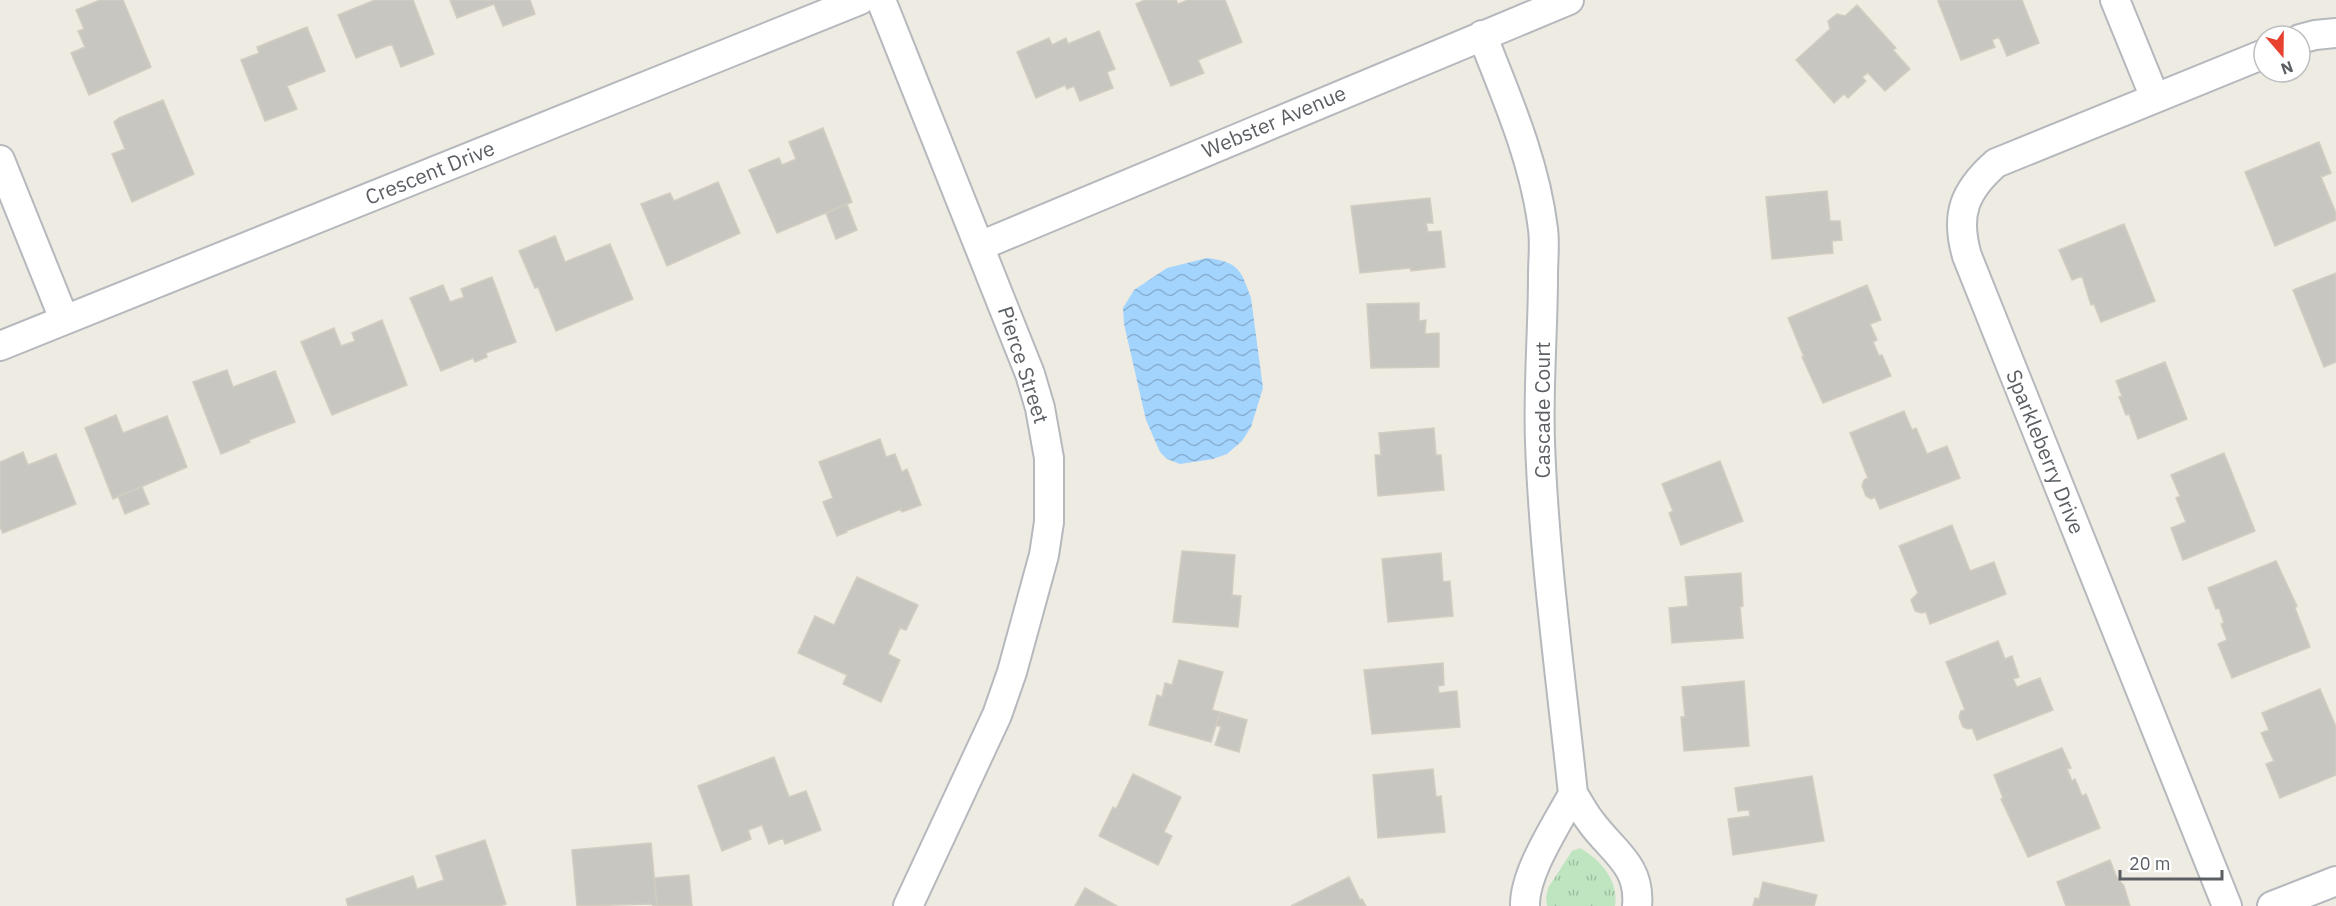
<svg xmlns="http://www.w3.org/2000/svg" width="2336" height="906" font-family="'IBM Plex Sans',sans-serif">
  <defs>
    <pattern id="grass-tufts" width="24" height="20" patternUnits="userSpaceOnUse" patternTransform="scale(1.5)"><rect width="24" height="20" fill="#bfe5c0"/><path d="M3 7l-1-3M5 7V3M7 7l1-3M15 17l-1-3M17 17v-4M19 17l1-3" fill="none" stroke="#9ebda0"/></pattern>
    <pattern id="water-waves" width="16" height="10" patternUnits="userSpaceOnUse" patternTransform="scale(1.5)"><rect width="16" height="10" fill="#a3d4fe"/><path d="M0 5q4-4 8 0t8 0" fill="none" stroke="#88afd1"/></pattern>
  </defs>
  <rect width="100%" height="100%" fill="#eeebe3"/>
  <path fill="url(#grass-tufts)" d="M1580,848C1601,860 1619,881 1615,906H1547L1546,898L1548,888L1572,851Z"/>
  <path fill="url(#water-waves)" d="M1207,258C1239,262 1241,270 1251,298L1263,388L1251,427L1242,441L1227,454L1213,459L1180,464L1167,459L1160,452L1146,420L1124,324L1123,308L1134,290L1167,268Z"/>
  <path fill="#c8c6c0" stroke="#d2cdc1" stroke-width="1.5" d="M100,0H123L151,67L89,95L71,53L85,47L78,31L84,29L76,10Z
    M375,0H413L434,54L401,67L392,44L356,58L338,15Z
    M450,0H530L535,14L503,26L494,4L457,18Z
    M1145,0H1176L1178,4L1188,0H1225L1242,42L1198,60L1204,73L1171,86L1136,4Z
    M1941,0H2022L2039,43L2007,56L1999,37L1992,40L1995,47L1961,60L1938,1Z
    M1857,5L1896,48L1893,50L1910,69L1885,91L1868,73L1862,77L1866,81L1848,98L1844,94L1834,103L1796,60L1830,29L1828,21L1837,14L1845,16Z
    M307,27L325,71L287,86L297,109L265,121L241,60L259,53L257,47Z
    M1099,31L1115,69L1107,72L1113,88L1080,101L1074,86L1067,89L1065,85L1036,98L1017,52L1049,38L1052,45L1066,38L1068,44Z
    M163,100L194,174L132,202L112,154L125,149L114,122L119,118Z
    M823,128L852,202L777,233L749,170L779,158L782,165L796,159L789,142Z
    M2319,142L2331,173L2321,177L2336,213V220L2275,246L2245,172Z
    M718,182L740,233L667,266L641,204L670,193L674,201Z
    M1827,191L1830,221H1840L1842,240L1832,241L1833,253L1772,259L1766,197Z
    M1430,198L1433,223H1426L1428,232L1441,231L1445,267L1411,271L1410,268L1360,273L1351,206Z
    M847,204L857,230L836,239L826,213Z
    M2124,224L2155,301L2101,322L2094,304L2091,305L2082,276L2072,280L2059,250Z
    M555,236L565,262L610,244L633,299L556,331L538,287L535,288L519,251Z
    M2336,273V362L2324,367L2293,290Z
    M492,277L516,342L486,353L487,357L475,362L473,358L441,371L410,298L443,285L450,302L464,297L461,289Z
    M1867,285L1881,320L1870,324L1877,340L1873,342L1879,356L1882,355L1891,376L1823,403L1802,357H1804L1788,318Z
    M1419,303V321L1426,320L1425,334L1439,333V367L1371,368L1367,304Z
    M382,320L407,385L332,415L301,342L334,328L341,346L355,341L352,333Z
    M2165,362L2187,419L2138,439L2129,414L2126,415L2119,397L2122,396L2116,381Z
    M227,370L233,387L275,371L295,422L249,440L250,442L221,454L193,382Z
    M1904,411L1912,430L1916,428L1927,454L1947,446L1960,478L1880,509L1875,497L1871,499L1866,496L1862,486L1864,480L1868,478L1850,433Z
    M116,415L123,433L167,416L187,467L113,499L85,428Z
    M1434,428L1436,455H1441L1444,490L1378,496L1375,455H1381L1379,433Z
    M880,439L886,457L895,454L902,472L907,469L921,505L902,512L901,509L846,531L847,532L837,536L823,502L833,498L819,462Z
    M23,452L28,465L56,454L76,504L3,533L0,527V462Z
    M2224,453L2255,531L2183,560L2171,528L2186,522L2176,498L2180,496L2171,475Z
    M1720,461L1743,521L1681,545L1669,513L1673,511L1662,484Z
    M142,487L149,504L125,514L118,496Z
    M1952,525L1970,571L1994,562L2006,594L1930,624L1926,612L1921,613L1915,611L1911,600L1918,593L1899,546Z
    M1182,551L1235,555L1232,595L1241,596L1238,627L1173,622Z
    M1441,553L1443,582L1450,581L1453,616L1388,622L1382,559Z
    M2276,561L2297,606L2295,608L2310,647L2232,678L2218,644L2227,640L2221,624L2224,623L2219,608L2216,609L2208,588Z
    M1741,573L1743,606L1740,607L1743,638L1672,643L1669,608L1688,606L1685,577Z
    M857,577L918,605L906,630L900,628L888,654L900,660L881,702L843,684L847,675L798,653L815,616L834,625Z
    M1998,641L2005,659L2012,656L2019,677L2013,679L2017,687L2040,678L2053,710L1977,740L1972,728L1968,729L1963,727L1959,717L1961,711L1965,710L1946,662Z
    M1179,660L1223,672L1212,710L1220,712L1211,742L1149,725L1157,695L1162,697L1165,683L1172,685Z
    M1443,663L1444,685L1438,686L1439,693L1457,691L1460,727L1372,734L1364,670Z
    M1744,681L1749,746L1684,751L1681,717H1685L1682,687Z
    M2320,689L2336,727V775L2280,798L2266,764L2274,761L2261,733L2269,730L2262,713Z
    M1220,712L1247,720L1239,752L1215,745L1221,727L1216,725Z
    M2062,748L2071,768L2067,769L2072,781L2075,779L2082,796L2086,794L2100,828L2028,857L2001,799L2003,798L1994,775Z
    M774,757L789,797L806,791L821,830L785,844L783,838L769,844L762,825L748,830L751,839L722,851L698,786Z
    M1433,769L1436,797L1441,796L1445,832L1378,838L1373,775Z
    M1133,774L1181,797L1164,832L1172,836L1158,865L1099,836L1113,807L1116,809Z
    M1812,776L1824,841L1733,855L1728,819L1750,816L1749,810L1738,811L1735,788Z
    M485,840L506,904L500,906H348L346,899L413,876L417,889L444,880L436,856Z
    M651,843L657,906H653L652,904L577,906L572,850Z
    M2110,860L2116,876L2124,886L2130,906H2066L2057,882Z
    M689,875L692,906H657L654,878Z
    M1349,877L1360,900L1362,899L1366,906H1291Z
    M1763,882L1817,895L1814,906H1753L1755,898L1759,899Z
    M1085,888L1117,906H1075Z"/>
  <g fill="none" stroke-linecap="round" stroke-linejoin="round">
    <defs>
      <path id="minor" d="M881,0L1030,374L1040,408L1049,458V522L1044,555L1012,672L997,715L908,906
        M2115,0L2155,98
        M1482,35C1507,98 1535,162 1543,229C1545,244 1543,260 1543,275C1543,330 1538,386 1540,442C1544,558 1561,678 1573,794C1579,803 1584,813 1591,822C1612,851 1641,865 1637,906
        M2300,39L2315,35L2336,33
        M0,160L64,319
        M980,246L1569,0
        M0,346L860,0
        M1525,906C1524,873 1557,824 1573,794
        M2227,906L1967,256C1955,215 1964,191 1996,163L2264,54
        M2272,906L2336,881"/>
    </defs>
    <use href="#minor" stroke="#b5b8bd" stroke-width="32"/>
    <use href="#minor" stroke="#fff" stroke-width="28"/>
  </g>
  <g text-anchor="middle" stroke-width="4.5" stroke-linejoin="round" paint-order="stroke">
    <g font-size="21" fill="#5b5f63" stroke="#fff">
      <text transform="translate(1274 122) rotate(-23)" y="7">Webster Avenue</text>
      <text transform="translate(430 173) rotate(-22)" y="7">Crescent Drive</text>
      <text transform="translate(1023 365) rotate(72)" y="7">Pierce Street</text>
      <text transform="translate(1543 410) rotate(-90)" y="7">Cascade Court</text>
      <text transform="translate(2045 452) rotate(68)" y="7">Sparkleberry Drive</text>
    </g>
  </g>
  <g transform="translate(2282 54) rotate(160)"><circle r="28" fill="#ffffff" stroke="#bdbfc1" stroke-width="1.5"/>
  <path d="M0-4.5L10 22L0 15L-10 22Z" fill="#e7422f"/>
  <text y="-9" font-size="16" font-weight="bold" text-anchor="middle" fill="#5b5f63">N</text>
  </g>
  <path d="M2120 870v9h102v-9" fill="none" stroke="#5b5f63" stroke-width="3"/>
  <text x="2129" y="870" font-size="18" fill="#5b5f63" stroke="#ffffff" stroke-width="4.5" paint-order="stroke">20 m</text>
</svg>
